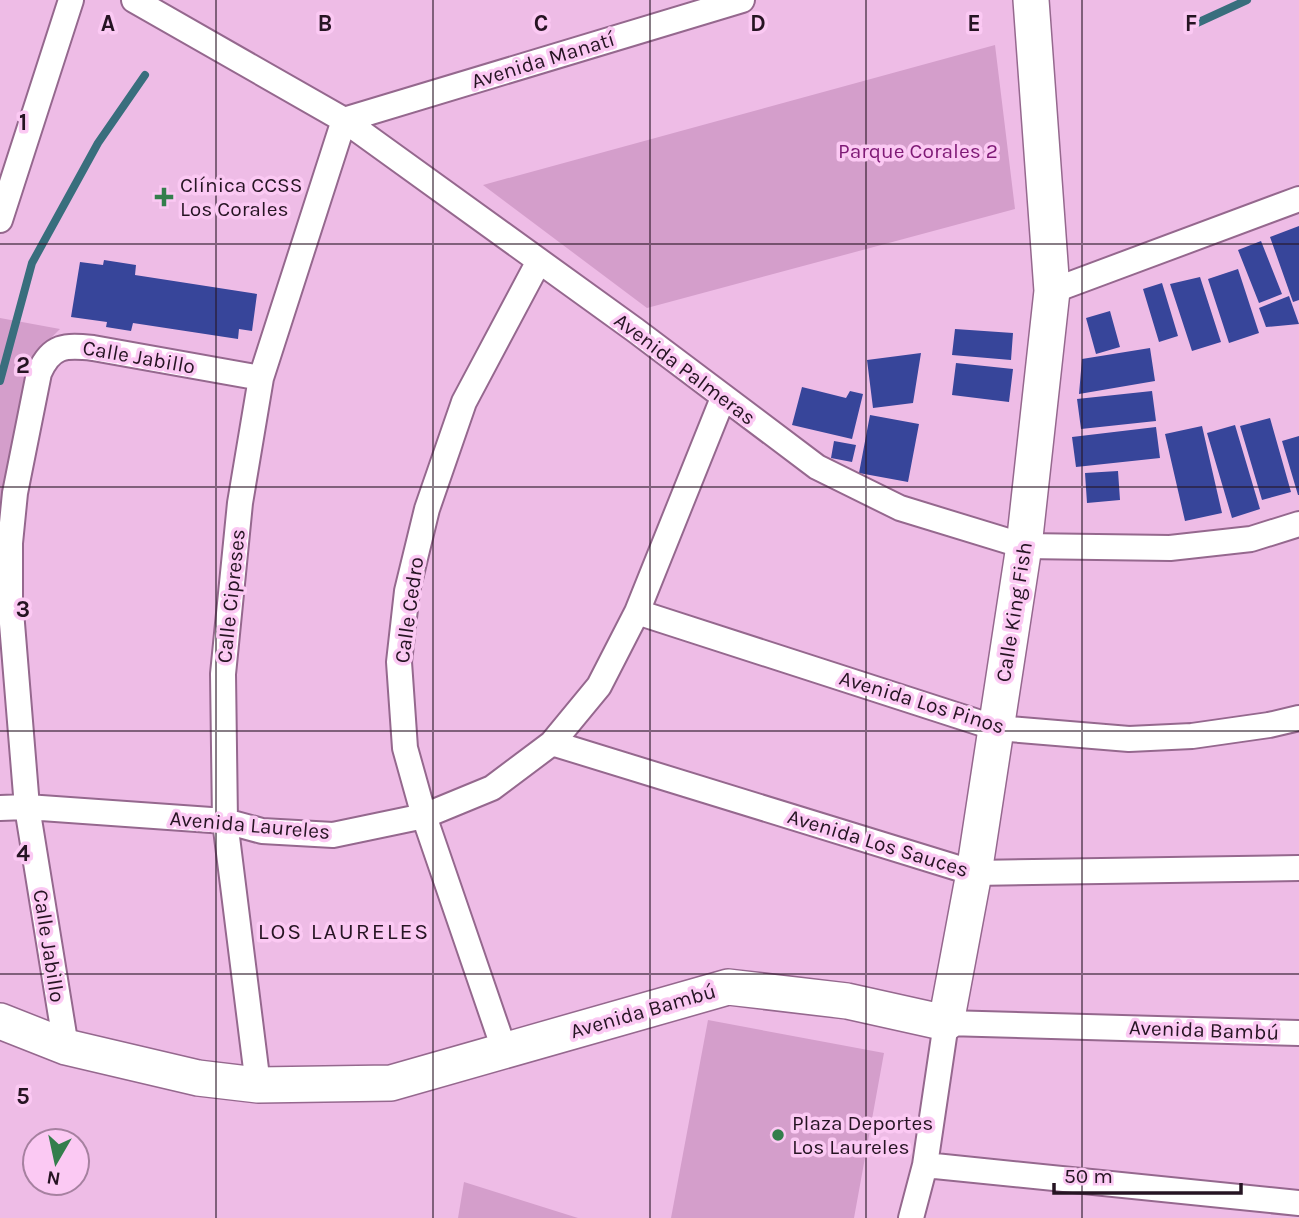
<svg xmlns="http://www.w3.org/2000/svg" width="1299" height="1218" font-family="Karla,sans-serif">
  <rect width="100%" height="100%" fill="#eebce6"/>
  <path fill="#d49ecb" d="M995,45L1015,209L647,308L483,185Z
    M0,318L60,329L42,347L24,384L0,518Z
    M708,1020L884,1053L854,1218H671Z
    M464,1182L578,1218H458Z"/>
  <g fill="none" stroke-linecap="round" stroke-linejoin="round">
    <path stroke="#396e7d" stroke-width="8" d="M1197,23L1247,0
      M0,381L32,263L98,143L145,75"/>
  </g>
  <path fill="#37459a" d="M1299,226V300L1293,302L1270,237Z
    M1261,241L1282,294L1259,303L1238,250Z
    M104,260L136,265L135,275L257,294L252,331L239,329L238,339L133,323L131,331L106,327L107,322L71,317L80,262L103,265Z
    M1238,269L1259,333L1229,343L1208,279Z
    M1200,277L1221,342L1192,351L1170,284Z
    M1162,283L1178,336L1159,342L1143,289Z
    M1289,296L1299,324L1266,327L1259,308Z
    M1110,311L1120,347L1096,354L1086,318Z
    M955,329L1013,333L1011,360L952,355Z
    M1150,348L1155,381L1079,394L1082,359Z
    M921,353L913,403L873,408L867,360Z
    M956,363L1013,369L1009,402L952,395Z
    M802,387L846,398L850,391L863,394L852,439L792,425Z
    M1152,391L1156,421L1081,429L1077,399Z
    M870,415L919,424L908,482L859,473Z
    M1270,418L1291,492L1262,500L1240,426Z
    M1235,425L1260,509L1232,518L1207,433Z
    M1202,426L1222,513L1185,521L1165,434Z
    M1156,427L1160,458L1076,467L1072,437Z
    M1299,436V495H1298L1282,441Z
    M834,441L856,445L852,462L831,458Z
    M1118,471L1120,500L1087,503L1085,473Z"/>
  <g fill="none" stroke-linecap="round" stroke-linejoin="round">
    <defs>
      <path id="street" d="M134,0L344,120L635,330L817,467L900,508L1024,546L1170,548L1251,539L1299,524
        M0,220L71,0
        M1052,291L1299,199
        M637,612L996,728L1129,739L1192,736L1269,725L1299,718
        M552,743L974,873L1299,868
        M0,808L27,807L225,821L262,831L333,835L424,816L492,788L552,743L599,686L637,612L723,398
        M66,1047L27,807L10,599V543L15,493L39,373C51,345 65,345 93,348L261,378
        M505,1052L424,816L405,748L399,662L407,591L427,509L464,402L539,261
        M258,1085L225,821L223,674L240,503L261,378L344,120L742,0
        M925,1165L1299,1203
        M911,1218L925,1165L946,1023L1299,1033"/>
      <path id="secondary" d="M0,1021L66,1047L198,1078L258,1085L391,1083L728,987L847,1001L946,1023L974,873L1024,546L1052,291L1031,0"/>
    </defs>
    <use href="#street" stroke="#95688e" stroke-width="28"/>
    <use href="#secondary" stroke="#95688e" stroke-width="38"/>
    <use href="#street" stroke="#fff" stroke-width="24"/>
    <use href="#secondary" stroke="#fff" stroke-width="35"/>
  </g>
  <path fill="none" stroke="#261423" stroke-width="2" stroke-opacity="0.55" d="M216,0V1218M433,0V1218M650,0V1218M866,0V1218M1082,0V1218M0,244H1299M0,487H1299M0,731H1299M0,974H1299"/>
  <g fill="#337e4c" stroke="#fbc9f3" stroke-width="2.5">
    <path d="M160.5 186.5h7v7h7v7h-7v7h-7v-7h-7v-7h7z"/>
    <circle cx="778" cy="1135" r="7"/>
  </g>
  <g text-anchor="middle" stroke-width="7" stroke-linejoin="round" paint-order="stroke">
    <g font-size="21" fill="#261423" stroke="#fbc9f3">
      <text transform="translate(543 60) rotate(-17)" y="7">Avenida Manatí</text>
      <text transform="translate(139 357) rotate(10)" y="7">Calle Jabillo</text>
      <text transform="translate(685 369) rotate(37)" y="7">Avenida Palmeras</text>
      <text transform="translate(231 596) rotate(-84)" y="7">Calle Cipreses</text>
      <text transform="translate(409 610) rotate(-82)" y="7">Calle Cedro</text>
      <text transform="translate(1014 612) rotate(-81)" y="7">Calle King Fish</text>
      <text transform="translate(922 702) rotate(17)" y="7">Avenida Los Pinos</text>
      <text transform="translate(250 825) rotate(5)" y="7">Avenida Laureles</text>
      <text transform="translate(878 843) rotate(17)" y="7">Avenida Los Sauces</text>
      <text transform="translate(49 946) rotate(81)" y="7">Calle Jabillo</text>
      <text transform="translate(643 1011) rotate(-16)" y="7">Avenida Bambú</text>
      <text transform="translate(1204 1030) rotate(2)" y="7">Avenida Bambú</text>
    </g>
    <g font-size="21" fill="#7e1975" stroke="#fbc9f3">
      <text x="918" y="158">Parque Corales 2</text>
    </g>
    <g font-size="21" fill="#261423" stroke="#fbc9f3" text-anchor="start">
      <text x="180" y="192">Clínica CCSS<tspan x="180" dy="24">Los Corales</tspan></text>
      <text x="792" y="1130">Plaza Deportes<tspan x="792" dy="24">Los Laureles</tspan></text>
    </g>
    <g font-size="23" letter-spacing="2" fill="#261423" stroke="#fbc9f3">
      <text x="344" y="939">LOS LAURELES</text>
    </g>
  </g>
  <g font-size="23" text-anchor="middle" font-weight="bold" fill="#261423" stroke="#fbc9f3" stroke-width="7" stroke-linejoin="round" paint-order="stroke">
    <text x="108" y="31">A</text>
    <text x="325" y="31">B</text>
    <text x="541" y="31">C</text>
    <text x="758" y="31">D</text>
    <text x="974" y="31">E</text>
    <text x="1191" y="31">F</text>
    <text x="23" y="130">1</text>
    <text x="23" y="373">2</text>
    <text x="23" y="617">3</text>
    <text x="23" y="861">4</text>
    <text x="23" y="1104">5</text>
  </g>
  <g transform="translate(56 1162) rotate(189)"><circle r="33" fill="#fbc9f3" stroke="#a681a0" stroke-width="2"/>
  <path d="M0-5L12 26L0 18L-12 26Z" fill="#337e4c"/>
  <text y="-10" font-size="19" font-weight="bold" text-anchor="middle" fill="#261423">N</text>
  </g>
  <path d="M1054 1183v10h187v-10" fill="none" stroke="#261423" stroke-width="3.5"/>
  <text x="1064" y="1183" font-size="21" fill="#261423" stroke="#fbc9f3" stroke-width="5" paint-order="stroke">50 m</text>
</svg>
